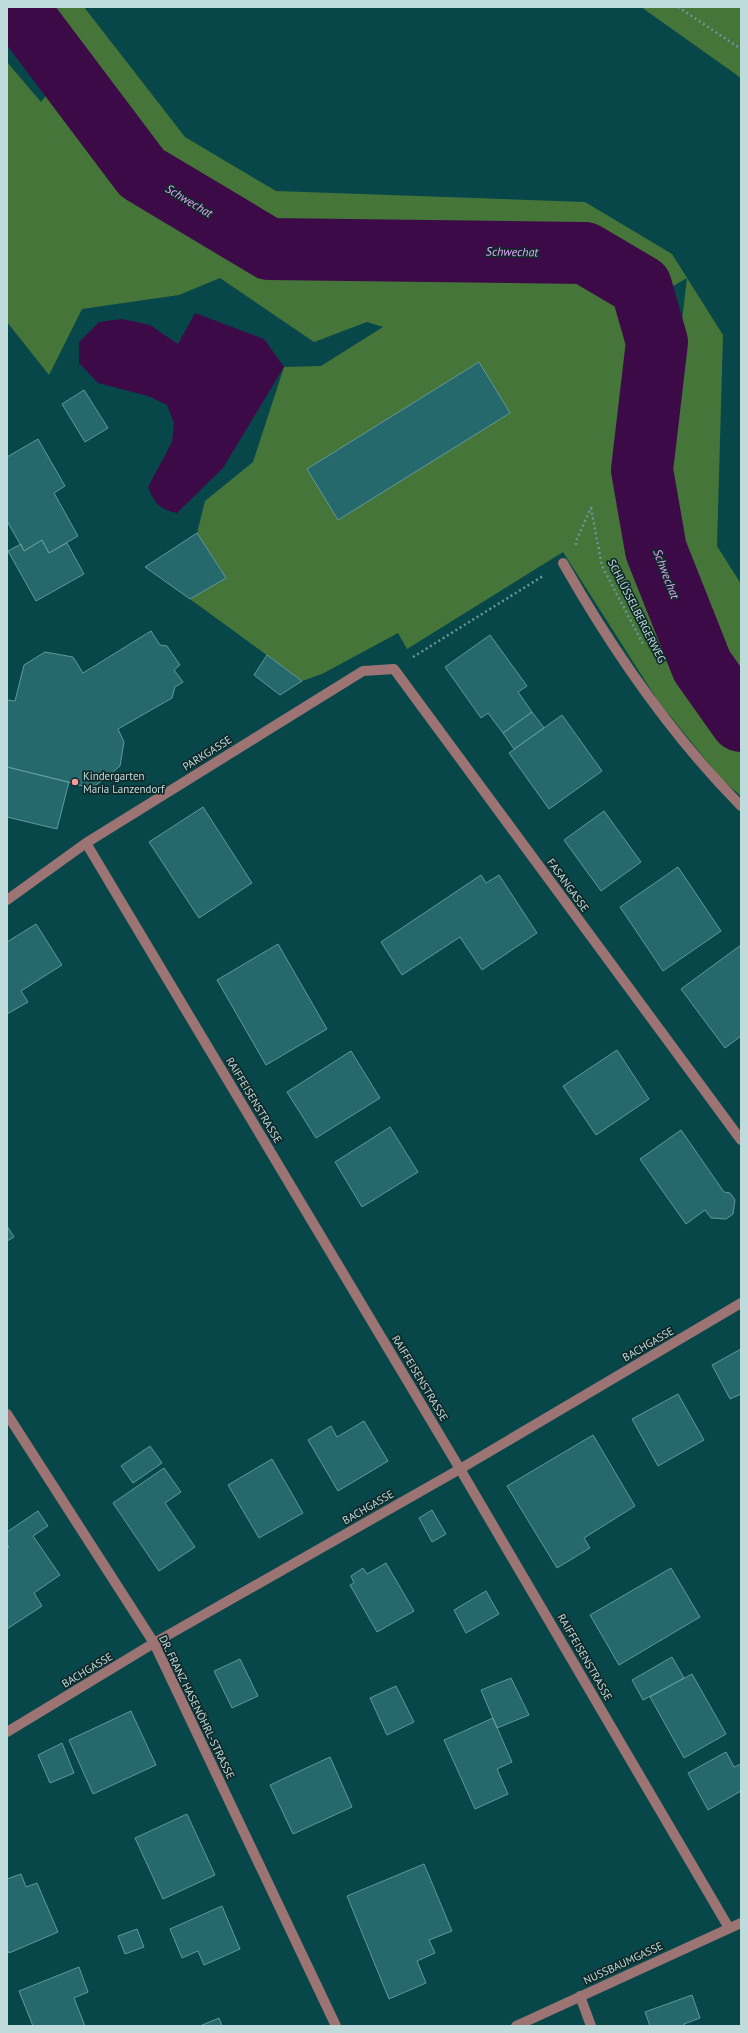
<svg xmlns="http://www.w3.org/2000/svg" width="748" height="2033" font-family="'PT Sans',sans-serif">
  <rect width="100%" height="100%" fill="#07474a"/>
  <path fill="#467539" fill-rule="evenodd" d="M36,7H84L185,137L276,191L585,202L672,254L723,335L717,546L741,584V796L723,781L658,701L563,552L407,649L398,633L322,674L302,681L190,599L226,578L197,533L205,501L253,462L284,367L321,366L383,327L367,322L314,342L220,278L179,295L82,309L49,375L7,322V62L41,102L74,59ZM687,278L666,455L670,535L692,595L675,640L628,524L621,428L630,311Z
    M641,7H741V78Z"/>
  <path fill="#3c0b47" d="M195,313L264,339L284,367L223,468L177,513C159,509 155,504 148,487L172,442L174,423L167,405L148,396L98,383L79,363V342L99,322L122,319L150,325L178,344Z"/>
  <g fill="none" stroke-linecap="round" stroke-linejoin="round">
    <path stroke="#3c0b47" stroke-width="62" d="M17,7L142,173L269,249L585,253L641,286L657,342L642,470L656,550L702,666L741,721"/>
  </g>
  <path fill="#26696c" stroke="#60989b" d="M479,362L510,413L338,520L307,469Z
    M84,390L108,428L85,442L62,404Z
    M38,439L65,486L54,493L78,536L49,553L42,540L24,551L7,521V457Z
    M197,533L226,578L190,599L145,567Z
    M42,540L49,553L67,543L84,574L36,601L8,551L21,544L24,551Z
    M151,631L160,645L167,646L180,665L174,670L183,682L175,687L172,698L118,729L124,742L120,766L105,779L91,788L7,767V700L15,701L24,665L45,652L73,657L83,673Z
    M490,635L527,686L518,692L532,712L503,733L488,713L481,718L445,667Z
    M267,655L302,681L280,695L254,675Z
    M532,712L544,728L514,749L503,733Z
    M562,715L602,771L549,809L509,753Z
    M7,767L69,782L57,829L7,817Z
    M203,807L252,883L199,918L149,842Z
    M604,811L641,862L601,891L564,840Z
    M678,867L721,931L663,971L620,907Z
    M481,875L486,883L499,875L537,933L482,970L460,937L402,975L381,942Z
    M36,924L62,965L21,991L28,1002L7,1014V942Z
    M278,944L327,1029L266,1065L217,980Z
    M741,945V1036L725,1048L681,989Z
    M617,1050L649,1099L596,1135L563,1086Z
    M351,1051L380,1098L316,1138L287,1092Z
    M390,1127L418,1172L362,1207L335,1162Z
    M681,1130L724,1192L730,1193L735,1200L733,1214L726,1219L711,1218L705,1210L686,1224L640,1159Z
    M7,1226L14,1237L7,1241Z
    M741,1349V1394L730,1399L712,1365Z
    M678,1394L704,1440L658,1466L632,1419Z
    M364,1421L388,1461L338,1491L308,1440L331,1426L337,1437Z
    M593,1435L635,1506L584,1538L590,1548L557,1568L507,1486Z
    M150,1446L162,1463L133,1483L121,1466Z
    M272,1459L303,1513L259,1538L228,1485Z
    M164,1468L181,1492L165,1503L195,1547L159,1571L113,1503Z
    M432,1510L446,1534L432,1542L419,1518Z
    M38,1511L48,1526L33,1536L60,1575L34,1593L42,1606L7,1629V1548L9,1547L7,1544V1532Z
    M386,1563L414,1611L377,1632L350,1585L354,1583L351,1576L363,1568L367,1574Z
    M671,1568L700,1617L619,1665L590,1615Z
    M486,1591L499,1614L466,1633L454,1610Z
    M672,1657L684,1678L643,1700L632,1680Z
    M240,1659L258,1696L232,1708L214,1671Z
    M692,1674L726,1734L684,1758L650,1697Z
    M511,1678L529,1715L497,1728L481,1690Z
    M396,1686L414,1722L387,1735L370,1698Z
    M131,1711L156,1765L93,1794L69,1740Z
    M493,1718L512,1762L497,1769L508,1794L475,1809L444,1740Z
    M62,1743L74,1773L50,1783L38,1755Z
    M726,1752L734,1767L741,1764V1791L708,1810L688,1773Z
    M330,1757L352,1807L293,1834L270,1785Z
    M187,1814L215,1875L163,1899L135,1838Z
    M424,1864L452,1931L429,1940L435,1953L417,1961L426,1983L389,1999L347,1896Z
    M21,1874L26,1887L37,1883L58,1932L9,1953L7,1949V1879Z
    M222,1906L240,1949L204,1965L198,1951L182,1958L170,1929Z
    M137,1929L144,1947L125,1954L118,1936Z
    M79,1967L88,1992L74,1998L85,2026H33L19,1991Z
    M692,1995L700,2018L684,2024L685,2026H650L645,2012Z
    M219,2018L222,2026H200Z"/>
  <g fill="none" stroke-linecap="round" stroke-linejoin="round">
    <path stroke="#699698" stroke-width="2.5" stroke-dasharray="2 3" stroke-linecap="butt" d="M678,7L741,49
      M576,545V541L591,508L602,566L644,646
      M413,657L543,576"/>
    <path stroke="#9c7474" stroke-width="10" d="M563,563C613,651 670,734 741,806
      M86,843L460,1469L729,1928
      M7,900L86,843L363,671L394,669L741,1140
      M7,1414L154,1643L336,2026
      M7,1732L154,1643L460,1469L741,1303
      M580,1996L591,2026
      M516,2026L741,1923"/>
  </g>
  <circle fill="#f59b9c" stroke="#12292a" stroke-width="1.5" cx="75" cy="782" r="4"/>
  <g text-anchor="middle" stroke-width="3.5" stroke-linejoin="round" paint-order="stroke">
    <g font-size="11" fill="#bfdbdc" stroke="#12292a">
      <text transform="translate(637 611) rotate(63)" y="4">SCHLÜSSELBERGERWEG</text>
      <text transform="translate(207 753) rotate(-32)" y="4">PARKGASSE</text>
      <text transform="translate(568 885) rotate(54)" y="4">FASANGASSE</text>
      <text transform="translate(254 1100) rotate(59)" y="4">RAIFFEISENSTRASSE</text>
      <text transform="translate(648 1344) rotate(-30)" y="4">BACHGASSE</text>
      <text transform="translate(420 1378) rotate(59)" y="4">RAIFFEISENSTRASSE</text>
      <text transform="translate(368 1507) rotate(-30)" y="4">BACHGASSE</text>
      <text transform="translate(585 1657) rotate(60)" y="4">RAIFFEISENSTRASSE</text>
      <text transform="translate(87 1670) rotate(-31)" y="4">BACHGASSE</text>
      <text transform="translate(197 1707) rotate(64)" y="4">DR. FRANZ HASENÖHRL-STRASSE</text>
      <text transform="translate(623 1963) rotate(-25)" y="4">NUSSBAUMGASSE</text>
    </g>
    <g font-size="11" fill="#bfdbdc" stroke="#12292a" text-anchor="start">
      <text x="83" y="780">Kindergarten<tspan x="83" dy="13">Maria Lanzendorf</tspan></text>
    </g>
    <g font-size="12" font-style="italic" fill="#eaa4fc" stroke="#12292a">
      <text transform="translate(189 201) rotate(31)" y="4">Schwechat</text>
      <text transform="translate(512 252) rotate(1)" y="4">Schwechat</text>
      <text transform="translate(666 574) rotate(69)" y="4">Schwechat</text>
    </g>
  </g>
  <rect width="748" height="2033" fill="none" stroke="#bfdbdc" stroke-width="16"/>
</svg>
